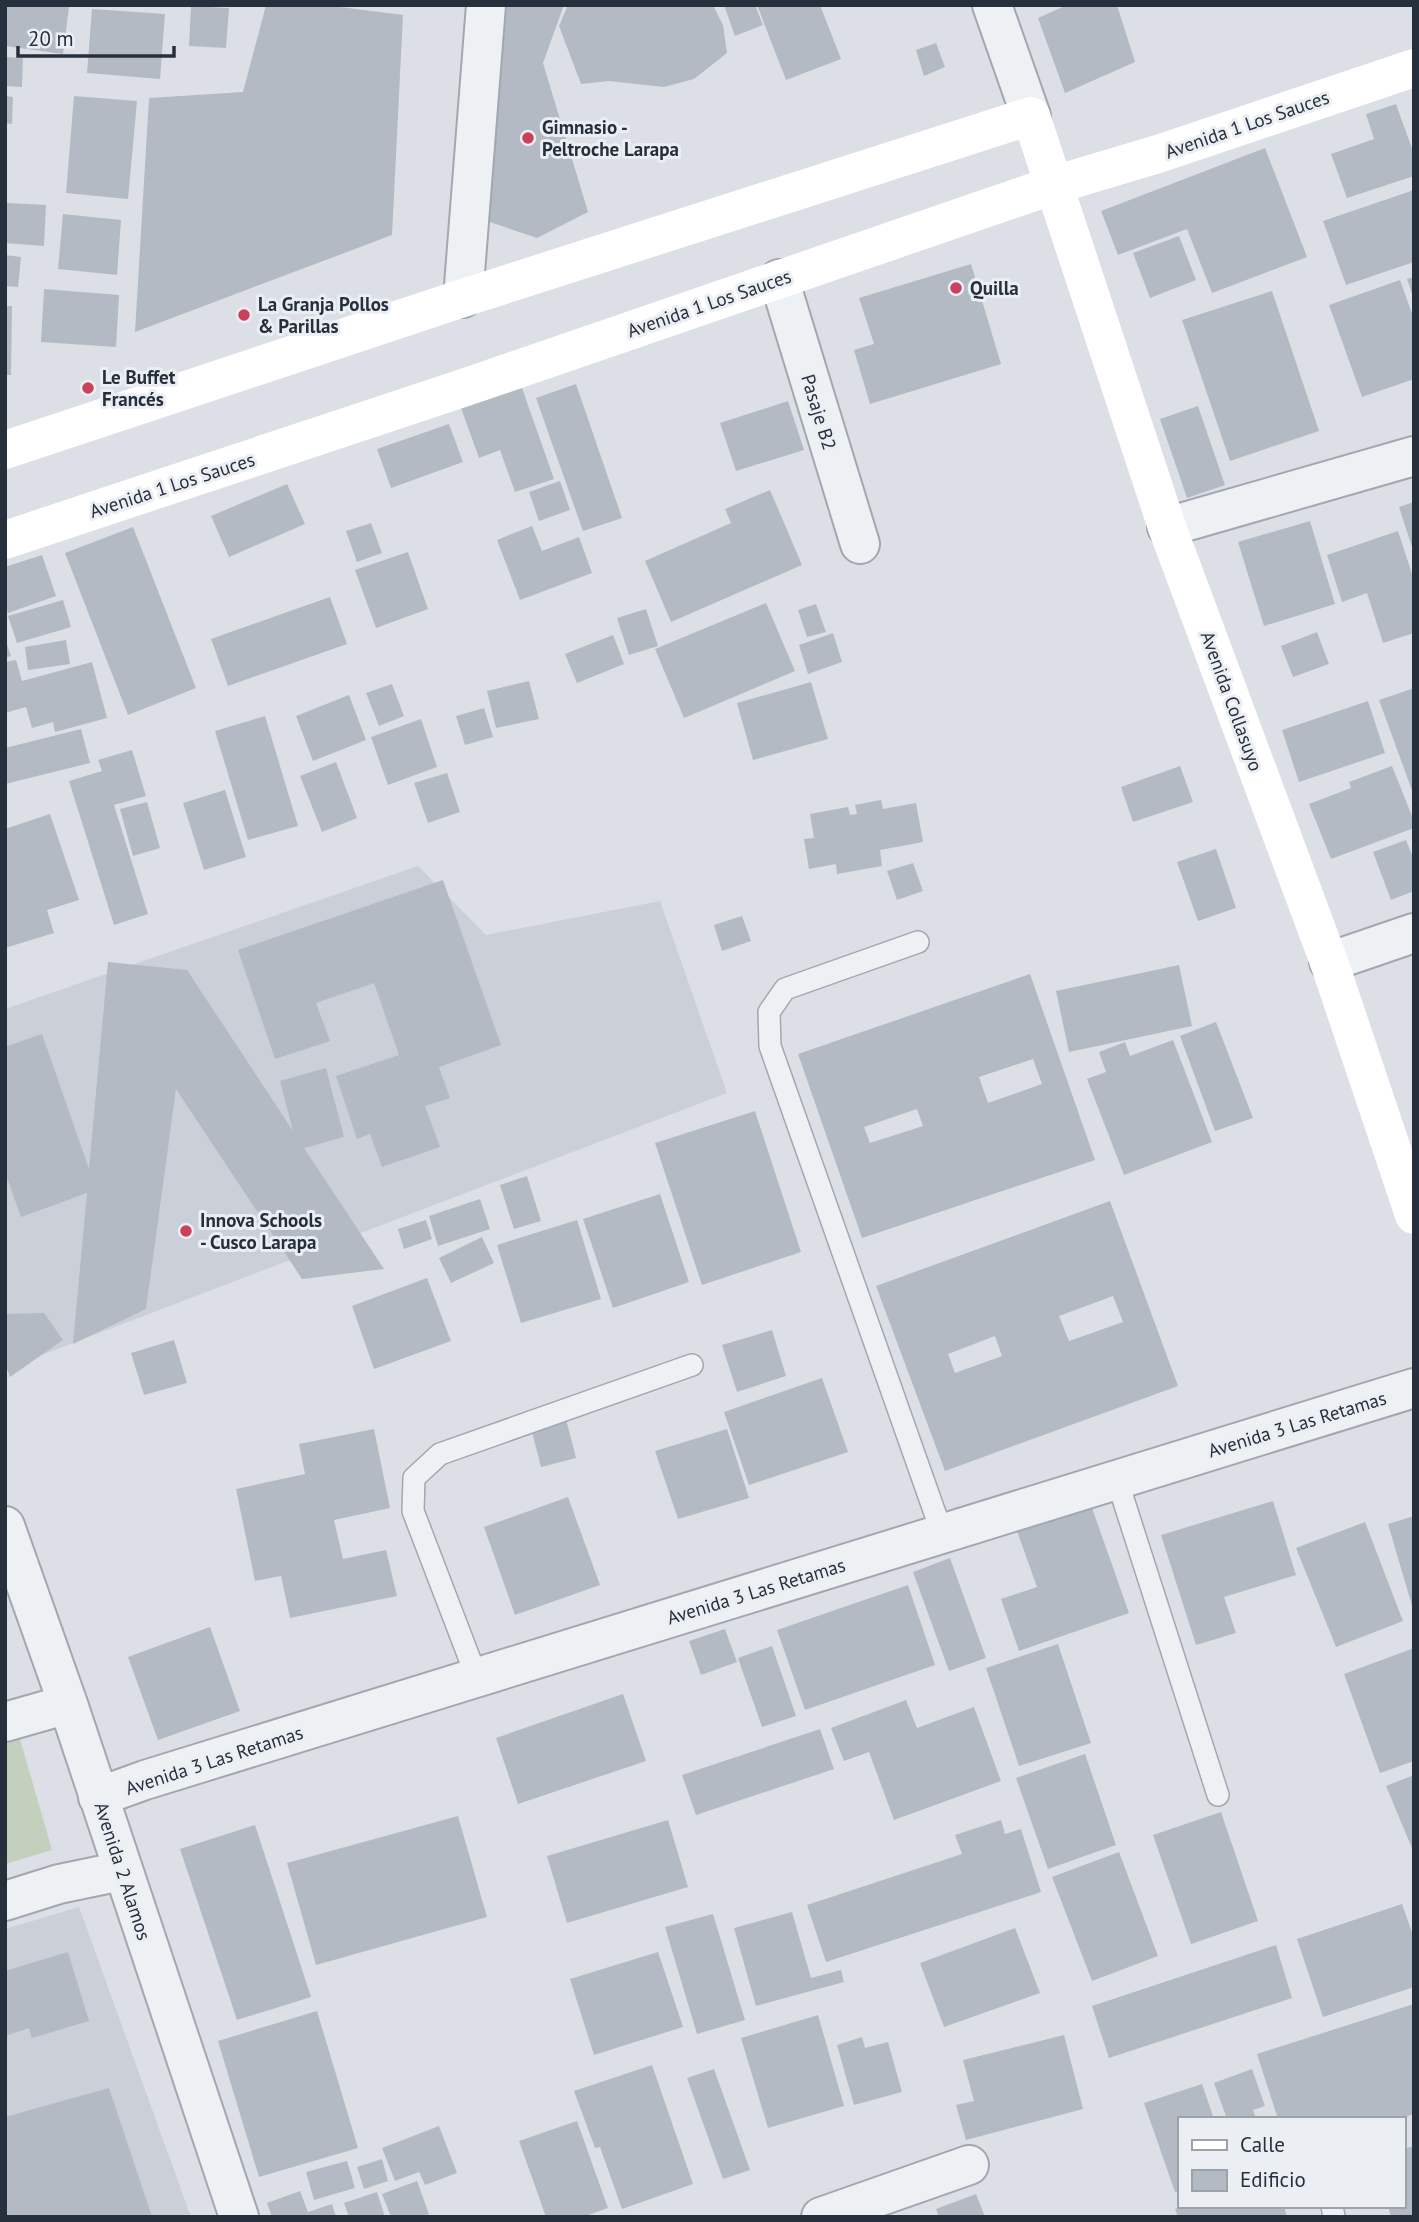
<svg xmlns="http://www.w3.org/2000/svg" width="1419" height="2222" font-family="'PT Sans',sans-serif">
  <rect width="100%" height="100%" fill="#dce0e6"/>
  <path fill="#cacfd8" d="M418,866L486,935L660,901L727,1093L5,1369V1009Z
    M79,1907L191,2217H5V1929Z"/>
  <path fill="#c2d0bd" d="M18,1732L52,1850L5,1864V1736Z"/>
  <path fill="#b3bac3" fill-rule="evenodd" d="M5,5L69,7L63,54L5,46Z
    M266,5H325L403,15L392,235L135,332L149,98L243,92Z
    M501,5H564L543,63L588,212L537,238L484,220Z
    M568,5H713L723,25L727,53L694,79L664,87L609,81L581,84L559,26Z
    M724,5H755L763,25L735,36Z
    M757,5H820L841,59L786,80Z
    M1067,5H1117L1135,62L1065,93L1038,18Z
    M191,6L229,8L226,48L189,46Z
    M92,9L165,14L160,79L87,73Z
    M936,43L945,67L924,76L916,50Z
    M5,57L23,58L22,87L5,86Z
    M5,96L13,97L12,124L5,123Z
    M74,96L137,101L128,199L66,193Z
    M1396,104L1414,154V176L1347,198L1331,154L1374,139L1366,114Z
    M1265,148L1307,257L1212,293L1187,229L1118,255L1101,211Z
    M1414,190V262L1346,285L1323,221Z
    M7,203L46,205L44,246L5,243Z
    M63,214L121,220L117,275L58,269Z
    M1179,236L1196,280L1150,298L1133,253Z
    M5,255L21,257L18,287L5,286Z
    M971,264L1001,364L870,404L854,350L874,344L859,298Z
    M1414,277V297H1413L1407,279Z
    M1400,280L1414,319V379L1362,397L1329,305Z
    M44,289L119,295L116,347L41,342Z
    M1272,291L1319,431L1230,461L1182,320Z
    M5,306H12L11,375H5Z
    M576,384L622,518L583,531L536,398Z
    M522,388L554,479L515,492L500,450L479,458L461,408Z
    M788,401L804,450L736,471L720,423Z
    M1198,406L1225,485L1187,498L1160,419Z
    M449,424L463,462L391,488L377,449Z
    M560,481L570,510L539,521L529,492Z
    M287,484L305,524L229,557L211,516Z
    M770,490L802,565L671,622L645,561L731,523L725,509Z
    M1414,502V550H1413L1399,507Z
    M1310,521L1335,604L1264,626L1238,542Z
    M371,523L382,553L357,562L346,531Z
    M532,526L542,551L579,537L592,573L520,600L497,540Z
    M133,527L196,688L128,715L65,553Z
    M1398,531L1414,580V633L1383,643L1367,593L1342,602L1327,555Z
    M408,552L428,609L376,628L355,570Z
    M42,555L56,596L8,613L5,605V567Z
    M330,597L347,644L228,686L211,639Z
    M63,600L71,627L17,643L8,616Z
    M766,603L795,671L684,718L655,649Z
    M816,604L826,632L807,637L798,610Z
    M646,609L658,646L629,655L617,618Z
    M1317,632L1329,664L1293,677L1281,646Z
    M833,633L842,662L808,674L799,645Z
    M613,635L624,664L577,683L565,654Z
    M5,639L11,656L5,658Z
    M66,640L70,664L28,670L25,647Z
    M16,660L22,681L92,662L107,718L55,732L53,722L32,728L26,707L5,713V662Z
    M529,681L539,719L496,728L487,691Z
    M811,682L828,739L753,760L737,703Z
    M392,684L404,716L379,726L366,693Z
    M1414,688V793H1413L1379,700Z
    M349,695L366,740L313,761L296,716Z
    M1368,701L1385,753L1299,782L1282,730Z
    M484,708L493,737L465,745L456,716Z
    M265,716L298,826L248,840L215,731Z
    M421,719L437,767L388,785L371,737Z
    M81,729L90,763L5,784V748Z
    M132,750L146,796L114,805L148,914L114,925L69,781L102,771L98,760Z
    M336,762L357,818L322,832L300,776Z
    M1180,766L1193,802L1133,822L1121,787Z
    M1392,766L1414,821V828L1331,859L1309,804L1351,788L1349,782Z
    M447,773L460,812L428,823L414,783Z
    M225,790L246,857L204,870L183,803Z
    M881,800L883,809L916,803L923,842L880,850L882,866L837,874L836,864L809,869L804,839L814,838L810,814L848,807L850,815L857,814L855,805Z
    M147,802L160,848L133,856L120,809Z
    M50,814L79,900L47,910L54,933L5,948V829Z
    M1406,840L1414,860V891L1391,900L1373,852Z
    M1216,849L1236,908L1198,921L1177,862Z
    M913,863L923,891L897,900L887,871Z
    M443,880L501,1045L439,1067L450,1098L425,1106L440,1147L382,1167L370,1134L357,1139L336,1076L399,1055L374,983L316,1003L330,1041L275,1059L238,950Z
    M742,916L751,941L722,951L714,925Z
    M108,962L187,970L293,1131L280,1081L326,1068L344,1137L304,1148L384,1269L302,1279L176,1089L146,1309L73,1344L87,1193L21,1217L5,1172V1047L42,1034L89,1169Z
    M1179,965L1192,1026L1069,1052L1056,991Z
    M1030,974L1095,1160L862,1238L798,1054ZM1033,1059L1042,1084L988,1103L979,1077ZM917,1109L923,1126L870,1143L864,1127Z
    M1216,1022L1253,1118L1215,1131L1180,1036Z
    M1173,1040L1212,1142L1124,1175L1087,1079L1106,1072L1099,1052L1125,1042L1130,1056Z
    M755,1111L801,1252L702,1285L655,1143Z
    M527,1176L541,1221L514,1229L500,1185Z
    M660,1194L689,1282L613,1308L583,1219Z
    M480,1199L490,1229L438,1246L429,1216Z
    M1110,1201L1178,1386L945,1471L876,1286ZM1113,1296L1123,1322L1069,1341L1059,1316ZM995,1336L1002,1356L955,1373L948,1354Z
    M426,1220L432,1239L404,1249L398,1229Z
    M577,1220L601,1299L521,1323L497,1245Z
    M482,1237L494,1263L451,1283L439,1258Z
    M427,1278L451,1341L374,1369L352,1306Z
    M44,1313L63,1340L10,1377L5,1363V1314Z
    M772,1330L786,1376L737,1392L722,1345Z
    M174,1340L187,1383L144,1395L131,1353Z
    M822,1378L848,1452L749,1485L724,1412Z
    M566,1419L576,1458L541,1467L531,1428Z
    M374,1429L390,1508L334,1520L343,1559L386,1550L397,1596L290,1618L281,1576L255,1581L236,1489L305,1474L299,1444Z
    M727,1429L749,1498L678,1519L655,1451Z
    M568,1497L600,1585L515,1615L484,1527Z
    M1273,1501L1296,1575L1224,1597L1236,1633L1196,1645L1161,1535Z
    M1091,1505L1129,1613L1019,1651L1001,1599L1037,1587L1017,1531Z
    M1414,1516V1609H1413L1388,1524Z
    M1365,1522L1403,1621L1336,1647L1296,1548Z
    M950,1558L986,1658L949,1671L913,1572Z
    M908,1585L935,1665L805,1710L777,1630Z
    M210,1627L240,1711L158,1740L128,1657Z
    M725,1629L737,1662L701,1675L689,1641Z
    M1058,1644L1091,1743L1019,1766L986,1668Z
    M772,1646L796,1716L762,1727L738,1658Z
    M1414,1648V1761L1380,1773L1344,1674Z
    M623,1694L646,1761L518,1804L496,1738Z
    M906,1700L917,1728L974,1707L1001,1781L894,1820L869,1752L844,1761L831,1728Z
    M820,1729L834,1769L696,1815L682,1775Z
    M1085,1754L1116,1845L1048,1869L1016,1778Z
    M1414,1775V1853L1386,1786Z
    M1221,1812L1258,1921L1191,1944L1153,1835Z
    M458,1816L487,1917L316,1965L287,1863Z
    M668,1820L688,1887L567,1923L547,1856Z
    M1001,1820L1005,1834L1021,1829L1041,1892L826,1962L807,1905L962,1854L955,1835Z
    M255,1825L311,1997L237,2020L180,1849Z
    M1119,1852L1158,1956L1092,1981L1052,1877Z
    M1402,1904L1414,1938V1987L1323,2017L1297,1939Z
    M792,1912L811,1978L841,1970L844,1982L756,2006L734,1928Z
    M713,1914L745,2020L697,2034L665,1927Z
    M1015,1928L1040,1993L944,2027L920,1963Z
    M1276,1945L1292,1998L1109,2058L1092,2006Z
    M68,1952L89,2021L32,2038L29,2028L5,2036V1971Z
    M658,1952L683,2027L594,2055L570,1979Z
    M1414,2004V2114L1399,2119H1278L1257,2054Z
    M317,2011L358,2148L259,2177L218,2041Z
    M818,2015L844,2106L768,2128L741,2038Z
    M1064,2035L1083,2109L966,2140L956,2105L974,2101L963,2060Z
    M862,2037L865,2048L888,2042L902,2092L854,2105L837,2045Z
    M652,2065L693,2184L622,2209L600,2147L595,2148L574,2091Z
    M714,2069L750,2170L723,2179L687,2078Z
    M1252,2069L1265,2106L1253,2110L1256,2119H1227L1214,2083Z
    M1202,2084L1214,2119H1179V2191L1175,2192L1144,2103Z
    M109,2088L152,2217H5V2117Z
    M577,2121L608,2208L583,2217H546L519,2141Z
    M439,2126L457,2173L425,2185L419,2172L395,2181L382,2148Z
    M1414,2146V2217H1391L1388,2206H1403V2149Z
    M382,2159L388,2181L364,2189L357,2167Z
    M347,2161L355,2188L314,2200L306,2172Z
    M417,2181L429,2214L421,2217H391L382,2194Z
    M300,2191L308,2212L332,2204L336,2217H272L267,2203Z
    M377,2192L385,2217H349L344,2203Z
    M976,2194L985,2217H939L936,2209Z
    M1184,2206H1284L1287,2217H1178L1175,2209Z"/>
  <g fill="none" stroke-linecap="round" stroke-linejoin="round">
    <defs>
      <path id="lane" d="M918,942L785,989L769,1012L770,1046L942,1533
        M1117,1480L1218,1795
        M477,1678L413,1511L414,1478L440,1454L692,1365
        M1332,2206L1334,2217"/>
      <path id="street" d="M992,5L1031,116
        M779,279L860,544
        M463,298L486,5
        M1167,527L1414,456
        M1329,962L1414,933
        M5,1526L68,1704L239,2217
        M5,1722L68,1704
        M98,1797L145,1780L1414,1388
        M5,1901L59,1884L122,1871
        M821,2217L969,2165"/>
    </defs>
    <use href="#lane" stroke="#a2a7b0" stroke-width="24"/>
    <use href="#street" stroke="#a2a7b0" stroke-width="42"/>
    <use href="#lane" stroke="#eef1f4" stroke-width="21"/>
    <use href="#street" stroke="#eef1f4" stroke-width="38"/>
    <path stroke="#fff" stroke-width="38" d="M5,450L463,298L1031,116L1167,527L1329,962L1414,1215
      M5,540L466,387L1054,185L1158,154L1414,68"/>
  </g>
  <g fill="#cb405a" stroke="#ebeff4" stroke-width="2.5">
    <circle cx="528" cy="138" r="7"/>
    <circle cx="956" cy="288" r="7"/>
    <circle cx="244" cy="315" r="7"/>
    <circle cx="88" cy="388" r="7"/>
    <circle cx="186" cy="1231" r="7"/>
  </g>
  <g text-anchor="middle" stroke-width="6" stroke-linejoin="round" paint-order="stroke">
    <g font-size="19" fill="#262f3c" stroke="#ebeff4">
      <text transform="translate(1247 124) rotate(-19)" y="7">Avenida 1 Los Sauces</text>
      <text transform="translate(709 303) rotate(-19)" y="7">Avenida 1 Los Sauces</text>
      <text transform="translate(819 412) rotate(73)" y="7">Pasaje B2</text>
      <text transform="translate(172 485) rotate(-18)" y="7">Avenida 1 Los Sauces</text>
      <text transform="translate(1232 701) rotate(70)" y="7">Avenida Collasuyo</text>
      <text transform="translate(1297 1424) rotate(-17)" y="7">Avenida 3 Las Retamas</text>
      <text transform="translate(756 1591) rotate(-17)" y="7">Avenida 3 Las Retamas</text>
      <text transform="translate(214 1760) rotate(-18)" y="7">Avenida 3 Las Retamas</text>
      <text transform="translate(123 1871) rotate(72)" y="7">Avenida 2 Alamos</text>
    </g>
    <g font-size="19" font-weight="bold" fill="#262f3c" stroke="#ebeff4" text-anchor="start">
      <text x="542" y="134">Gimnasio -<tspan x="542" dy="22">Peltroche Larapa</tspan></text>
      <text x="970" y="295">Quilla</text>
      <text x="258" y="311">La Granja Pollos<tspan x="258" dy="22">&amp; Parillas</tspan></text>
      <text x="102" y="384">Le Buffet<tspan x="102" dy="22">Francés</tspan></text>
      <text x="200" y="1227">Innova Schools<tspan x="200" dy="22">- Cusco Larapa</tspan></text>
    </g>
  </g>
  <rect width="1419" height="2222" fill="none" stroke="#262f3c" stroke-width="14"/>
  <rect x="1178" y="2117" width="228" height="91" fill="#ebeff4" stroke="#9ca2aa" stroke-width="2"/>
  <rect x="1192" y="2140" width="35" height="10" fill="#ffffff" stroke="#9ca2aa" stroke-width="2"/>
  <text x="1240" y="2152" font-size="21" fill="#262f3c">Calle</text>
  <rect x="1192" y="2170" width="35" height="21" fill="#b3bac3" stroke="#9ca2aa" stroke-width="2"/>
  <text x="1240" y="2187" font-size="21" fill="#262f3c">Edificio</text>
  <path d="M18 46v10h156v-10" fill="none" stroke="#262f3c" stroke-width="3.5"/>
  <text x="28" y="46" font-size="21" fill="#262f3c" stroke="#ebeff4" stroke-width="5" paint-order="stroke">20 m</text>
</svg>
